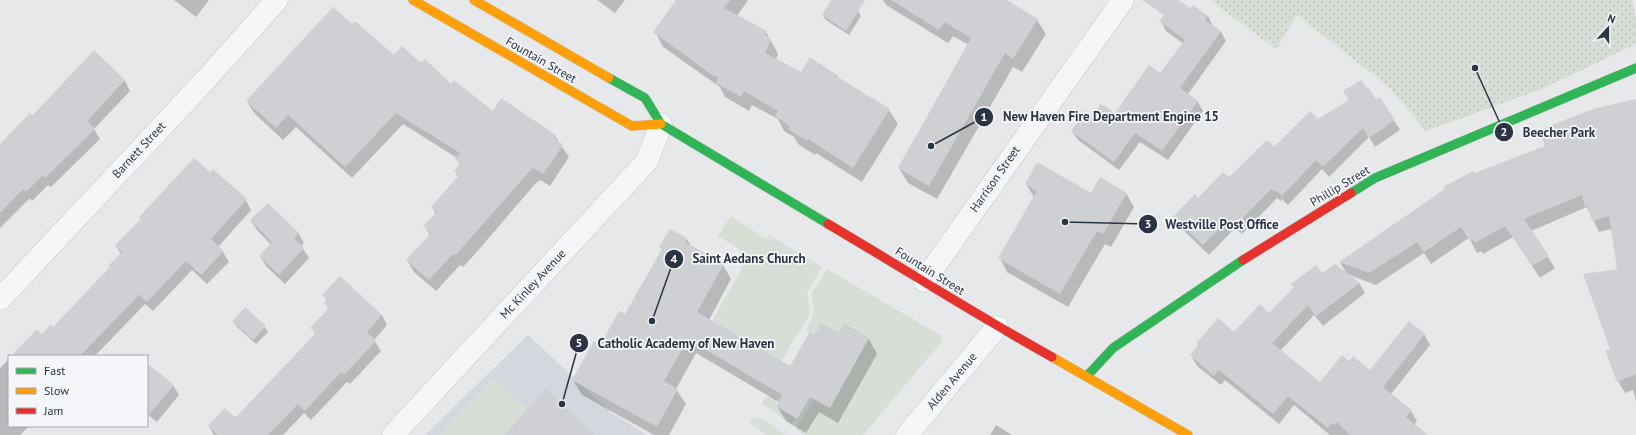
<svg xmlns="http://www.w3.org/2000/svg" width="1636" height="435" font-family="'PT Sans',sans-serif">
  <defs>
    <pattern id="park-dots" width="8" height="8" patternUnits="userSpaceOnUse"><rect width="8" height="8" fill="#d6ded6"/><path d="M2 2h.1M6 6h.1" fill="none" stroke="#b8bfb9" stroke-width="1.8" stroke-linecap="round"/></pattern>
  </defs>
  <rect width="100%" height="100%" fill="#e6e8ea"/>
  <path fill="#d4d7dd" d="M528,335L613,414L647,435H425Z"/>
  <path fill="#d6ded6" d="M731,216L766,239L769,235L822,267L807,293L810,314L766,385L707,330L740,272L744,259L743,254L738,248L718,236Z
    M827,269L940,335L942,338L940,344L863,435H804L796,429L814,399L830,408L869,338L844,323L839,332L821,323L814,335L806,330L814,313L812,293Z
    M493,377L528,409L504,435H439Z
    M769,396L776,398V406L795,418L792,425L763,404C763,399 765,397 769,396Z
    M754,417L765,420L786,435H767L750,423Z"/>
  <path fill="url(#park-dots)" d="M1210,0H1632L1636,18V44L1542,89L1426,131L1389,87L1297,15L1276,49Z"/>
  <path fill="#0003" d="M174,0H209L196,17Z
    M597,0H625L615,13Z
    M678,0H748L737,16L766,32L778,54L776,60L801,73L810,59L837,75L839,79L889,110L898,124L862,182L816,153L815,155L798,144L794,137L784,131L778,119L752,105L749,111L725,97L720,87L663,47L655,32Z
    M833,0H841L858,11L861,16L849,35L826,20L823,16Z
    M883,0H1005L1037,20L1046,34L1022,72L1013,67L937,199L908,183L899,168L969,45L953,36L948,43L886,5Z
    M1176,0L1190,10L1208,16L1213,26L1221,32L1226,41L1188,94L1197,101L1203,111L1168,160L1140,142L1119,170L1078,140L1072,131L1092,118L1115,115L1160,75L1184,44L1166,31L1161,21Z
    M352,26L394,57L421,64L493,113L555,136L569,157L550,186L541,180L536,183L475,254L463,267L460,265L436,291L414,272L407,260L430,235L425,227L436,214L432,207L459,178L455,171L460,165L456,159L457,158L403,124L352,178L296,127L283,140L254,113L247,101Z
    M94,51L125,81L130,91L94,129L100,139L51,187L48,185L32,201L30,198L0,228V145L32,117Z
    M1380,98L1400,130L1375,147L1369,137L1329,177L1322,169L1288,205L1282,199L1281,201L1277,198L1242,234L1235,228L1209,255L1180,227L1174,217L1229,178L1317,120Z
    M1636,100V401L1633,390L1625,393L1618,381L1611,349L1618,269L1612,229L1599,232L1587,207L1531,231L1555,268L1540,278L1513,237L1483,254L1481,251L1477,253L1469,238L1431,264L1424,253L1376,285L1347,274L1340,262L1474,174L1546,146Z
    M210,174L246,200L251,210L218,247L223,252L229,262L207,284L192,270L153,311L145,304L95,356H12L53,328L111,268L110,266L121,254L116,246Z
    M1026,184L1091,195L1126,193L1134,207L1111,247L1105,244L1068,307L1007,272L1000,258L1034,197Z
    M251,221L298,233L304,243L301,246L309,258L285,284L266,266L260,256L271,245L257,230Z
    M686,238L691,246L723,265L731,279L709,320L790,368L814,336L839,334L844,324L869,339L877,354L838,423L819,412L806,433L786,421L777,406L779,402L696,353L676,389L686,404L669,435H654L582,395L573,380L625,316L662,250L661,247Z
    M1322,274L1359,283L1365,293L1323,326L1314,315L1280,351L1320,383L1349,362L1371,371L1424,334L1430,345L1391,394L1411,411L1417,421L1414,425L1421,435H1330L1294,405L1279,424L1225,380L1221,385L1197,366L1191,355L1269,315Z
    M324,296L382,315L387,325L374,340L381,351L350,384L347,382L311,420L304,413L283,435H214L209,426L225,409L236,418L316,335L312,328L329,310L325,303L327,301Z
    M233,321L265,327L268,332L256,344L236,326Z
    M9,359V426H29L20,435H0V368Z
    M147,376L173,385L179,395L157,422L147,414Z
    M996,425L1012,435H990Z"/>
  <path fill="#ced0d3" d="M676,0H730L724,8L767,31L765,35L771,39L765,53L801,72L810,57L837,75L836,76L890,109L853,168L808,139L807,141L788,129L790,126L775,116L778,111L744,91L741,97L716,83L718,77L712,75L653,32Z
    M831,0H865L846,31L822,15Z
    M891,0H1007L1038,19L1013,59L1005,53L929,186L898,168L971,38L944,22L939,30Z
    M1142,0H1178L1190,8L1193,5L1208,16L1205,20L1221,31L1180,88L1198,101L1162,151L1135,133L1114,162L1071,131L1085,111L1092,117L1101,104L1115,113L1149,65L1160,73L1185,40L1159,21L1164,15Z
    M333,7L352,24L355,21L394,55L402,46L421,63L425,59L451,84L454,80L493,111L501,98L556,135L554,138L563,145L543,174L533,168L530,171L468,241L455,256L453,254L429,280L406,260L431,233L423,226L437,212L431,207L459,175L454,171L460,164L455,159L460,153L396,113L345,167L288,115L276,128L246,101Z
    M94,50L125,80L87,121L95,129L45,178L42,176L26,192L23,189L0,213V144L30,113L32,116Z
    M1361,80L1367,88L1368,87L1376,99L1380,97L1395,120L1369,138L1363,128L1323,167L1316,160L1282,196L1276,190L1275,192L1271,189L1236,225L1229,219L1203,245L1173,217L1195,194L1198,198L1223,172L1229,177L1267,140L1274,147L1310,111L1318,119L1349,100L1343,91Z
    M1636,99V374L1617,382L1605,350L1610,349L1583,274L1617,269L1609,216L1592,221L1588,206L1585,207L1582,195L1524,219L1549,256L1532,266L1505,226L1475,243L1473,240L1470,241L1461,227L1424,252L1417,242L1369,273L1339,262L1445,189L1443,187L1473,171L1475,173L1545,146L1539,130L1593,109Z
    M194,158L210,172L213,169L247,199L211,239L224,251L201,275L186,261L147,302L139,295L80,356H11L37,329L42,334L50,325L53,327L110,267L108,266L122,252L115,245L141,219L139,217Z
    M1037,162L1091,193L1100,177L1127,193L1103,234L1097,231L1060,294L998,258L1037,191L1025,184Z
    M268,203L299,233L294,238L304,248L279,275L259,256L272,242L250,220Z
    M670,229L687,238L685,242L724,264L697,312L790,366L810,332L814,335L821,323L839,332L844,323L869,338L830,408L810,397L797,419L776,406L782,395L688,339L664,381L678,389L657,427L572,380L594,341L600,345L619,311L625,314L662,249L659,247Z
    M1335,264L1360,283L1316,316L1308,305L1272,343L1320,382L1342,355L1349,361L1353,356L1370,370L1409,321L1425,334L1383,387L1412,410L1406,417L1428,435H1350L1337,422L1334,425L1332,423L1328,428L1288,396L1273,414L1219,370L1214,376L1190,355L1198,345L1196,344L1218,318L1234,332L1260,304L1269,313L1294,287L1291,284L1316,265L1322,273Z
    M340,276L382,315L367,332L376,341L344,375L341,372L305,411L298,404L268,435H218L208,426L225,408L235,418L316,333L310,328L329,308L324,303L327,299L322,295Z
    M245,307L266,326L253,340L232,321Z
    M147,363L174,385L147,417Z
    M546,389L595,435H504Z"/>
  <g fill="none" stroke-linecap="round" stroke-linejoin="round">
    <defs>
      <path id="street" d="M924,281L1123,0
        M0,299L199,87L277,0
        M393,435L647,161L661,124
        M907,435L997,327"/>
      <path id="fast" d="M609,78L645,98L661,124L828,224
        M1351,193L1375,178L1636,68
        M1087,376L1113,348L1243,260"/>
      <path id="slow" d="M413,0L632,126L661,124
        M474,0L609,78
        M1052,357L1188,435"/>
      <path id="jam" d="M828,224C903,268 976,315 1052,357
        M1243,260L1351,193"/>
    </defs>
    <use href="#street" stroke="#c4c6c8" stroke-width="23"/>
    <use href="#fast" stroke="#c4c6c8" stroke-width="10"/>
    <use href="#slow" stroke="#c4c6c8" stroke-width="10"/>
    <use href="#jam" stroke="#c4c6c8" stroke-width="10"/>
    <use href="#street" stroke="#f5f6f7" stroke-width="22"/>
    <use href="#fast" stroke="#30b455" stroke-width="9"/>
    <use href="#slow" stroke="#ff9f0a" stroke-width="9"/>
    <use href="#jam" stroke="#e5322d" stroke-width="9"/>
  </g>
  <g text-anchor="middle" stroke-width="3.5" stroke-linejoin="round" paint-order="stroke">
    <g font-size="12" fill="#2b3445" stroke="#f4f6f9">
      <text transform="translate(541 60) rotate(30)" y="4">Fountain Street</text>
      <text transform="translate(139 150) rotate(-47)" y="4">Barnett Street</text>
      <text transform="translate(995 179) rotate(-55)" y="4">Harrison Street</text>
      <text transform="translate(1340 186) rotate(-31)" y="4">Phillip Street</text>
      <text transform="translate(930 271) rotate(32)" y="4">Fountain Street</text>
      <text transform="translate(533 284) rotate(-47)" y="4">Mc Kinley Avenue</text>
      <text transform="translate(952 381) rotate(-50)" y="4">Alden Avenue</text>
    </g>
  </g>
  <path fill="none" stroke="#2b3445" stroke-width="1.5" d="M931 146L984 117M1475 68L1504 132M1065 222L1148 224M652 321L674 259M562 404L579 343"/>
  <g fill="#2b3445" stroke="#f4f6f9" stroke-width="1.5">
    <circle cx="931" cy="146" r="4"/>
    <circle cx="1475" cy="68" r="4"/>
    <circle cx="1065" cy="222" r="4"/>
    <circle cx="652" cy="321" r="4"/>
    <circle cx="562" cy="404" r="4"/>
    <circle cx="984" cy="117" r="10"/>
    <circle cx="1504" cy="132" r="10"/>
    <circle cx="1148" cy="224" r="10"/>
    <circle cx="674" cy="259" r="10"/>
    <circle cx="579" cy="343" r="10"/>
  </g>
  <g font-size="12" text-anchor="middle" font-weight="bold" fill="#fff">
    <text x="984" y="121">1</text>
    <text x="1504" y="136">2</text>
    <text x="1148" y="228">3</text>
    <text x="674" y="263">4</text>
    <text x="579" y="347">5</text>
  </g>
  <g font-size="13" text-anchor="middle" font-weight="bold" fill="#2b3445" stroke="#f4f6f9" stroke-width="3.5" stroke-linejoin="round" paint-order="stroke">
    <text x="1111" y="121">New Haven Fire Department Engine 15</text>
    <text x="1559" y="137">Beecher Park</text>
    <text x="1222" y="229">Westville Post Office</text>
    <text x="749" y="263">Saint Aedans Church</text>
    <text x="686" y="348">Catholic Academy of New Haven</text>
  </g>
  <rect x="8" y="355" width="140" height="72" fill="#f4f6f9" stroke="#a4a8b1"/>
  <rect x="16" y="368" width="20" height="6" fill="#30b455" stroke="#a4a8b1"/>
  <text x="44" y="375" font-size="12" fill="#2b3445">Fast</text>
  <rect x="16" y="388" width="20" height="6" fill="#ff9f0a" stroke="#a4a8b1"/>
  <text x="44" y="395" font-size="12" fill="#2b3445">Slow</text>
  <rect x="16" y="408" width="20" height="6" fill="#e5322d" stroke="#a4a8b1"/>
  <text x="44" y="415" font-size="12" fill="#2b3445">Jam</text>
  <g transform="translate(1608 28) rotate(21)" stroke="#f4f6f9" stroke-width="3" paint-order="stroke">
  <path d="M0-3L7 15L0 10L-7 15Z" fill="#2b3445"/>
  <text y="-6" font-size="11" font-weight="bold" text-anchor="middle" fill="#2b3445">N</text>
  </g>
</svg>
